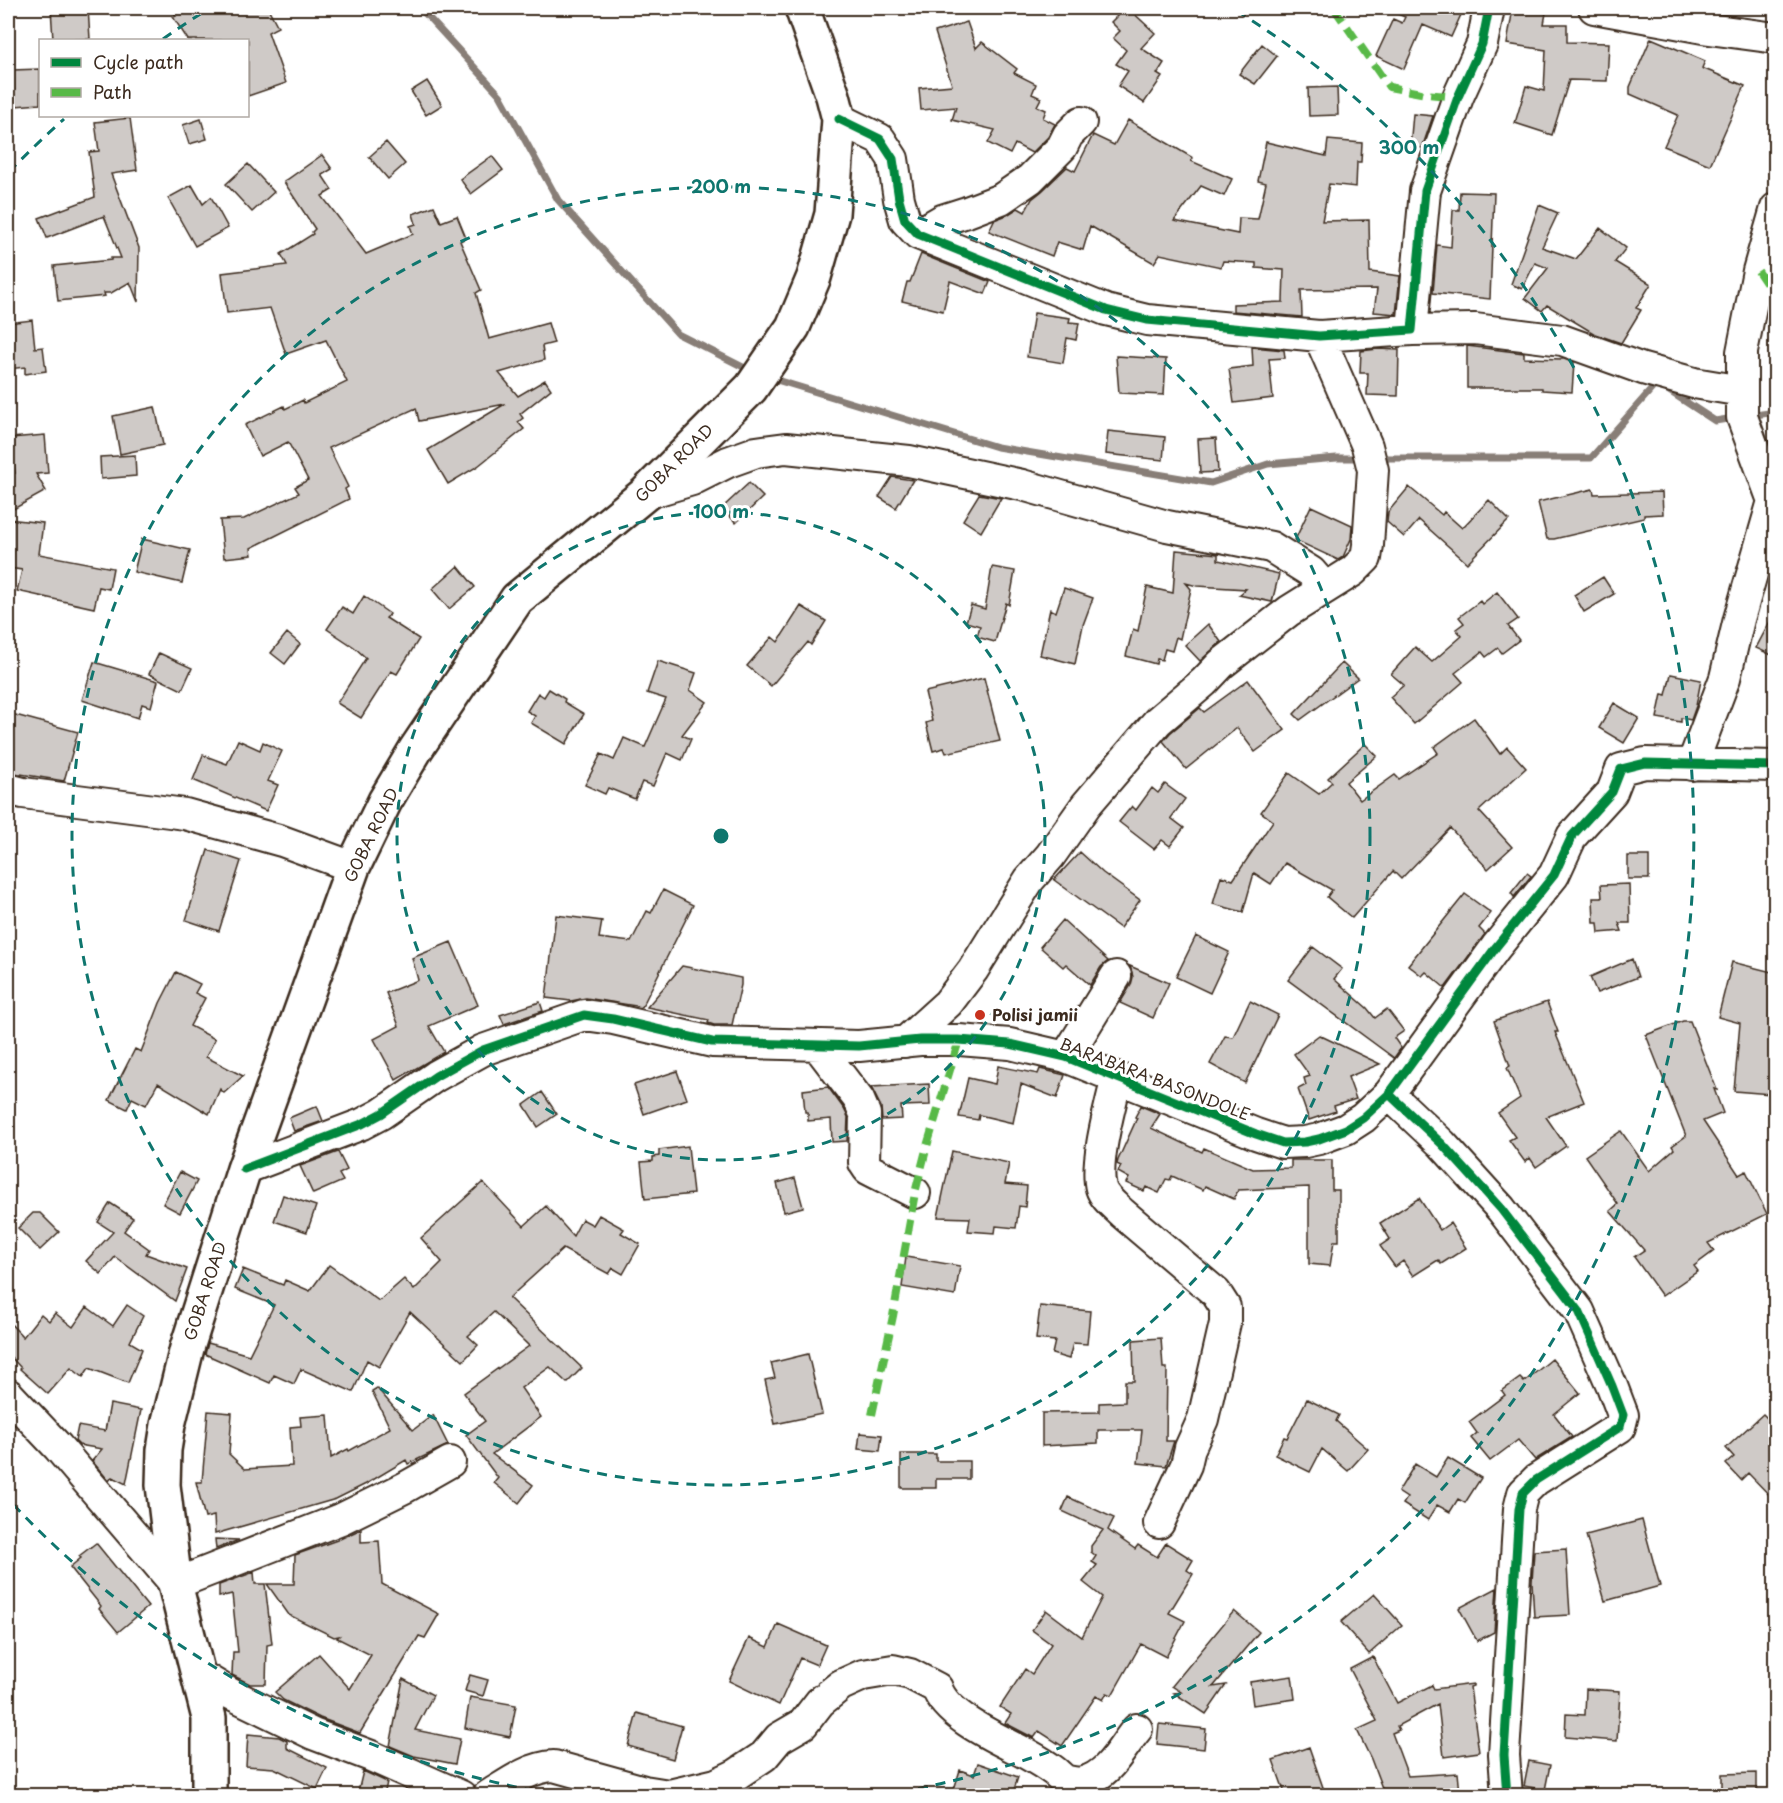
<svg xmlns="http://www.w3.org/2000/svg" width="1783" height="1803" font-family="'Playpen Sans',sans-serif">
  <rect width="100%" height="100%" fill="#fff"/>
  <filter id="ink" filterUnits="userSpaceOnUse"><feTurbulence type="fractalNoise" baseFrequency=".0167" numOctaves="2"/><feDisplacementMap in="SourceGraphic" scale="12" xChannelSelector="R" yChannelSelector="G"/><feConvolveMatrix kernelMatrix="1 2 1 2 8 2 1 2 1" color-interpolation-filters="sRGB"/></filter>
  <g filter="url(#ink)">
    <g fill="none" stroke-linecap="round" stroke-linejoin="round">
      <path stroke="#887e77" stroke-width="7" d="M420,8L500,95L558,200L678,334L751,371
        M770,378L997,447L1211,483L1268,464L1337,458H1363
        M1748,416L1776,412
        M1377,458H1591L1657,383L1715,421L1734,418"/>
    </g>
    <path fill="#cfcac7" stroke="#3b2a1e" stroke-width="1.5" d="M51,8H88L90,39L53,40Z
      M170,8H268L278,27L268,32L286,83L248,96V40H188L173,17L176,16Z
      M1125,8H1128L1155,33L1141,48L1164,63L1157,74L1162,77L1144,103L1118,86L1128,71L1116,64L1126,50L1113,38L1120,31L1111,22Z
      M1383,8H1464L1451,37L1423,25L1404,69L1376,56L1393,19L1402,23L1405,17Z
      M1513,8L1546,13L1544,24H1567V42L1609,43L1607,81L1569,80L1552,135L1515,123L1526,86L1544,91L1546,50L1507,44Z
      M967,22L976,48L982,42L1017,69L1014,73L1036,84L1032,94L1041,98L1037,106L1046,110L1043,118L1055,124L1048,137L1032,153L1015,144L1010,154L988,143L995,130L952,120L956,107L921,110L919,88L952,85L935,32Z
      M1651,38L1705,61L1702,68L1745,86L1710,165L1664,146L1678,115L1630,94V87Z
      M1262,44L1277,56L1255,84L1239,74Z
      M40,69V104L15,106L13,70Z
      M427,81L442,105L426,115L411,91Z
      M1337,87L1338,115L1309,116L1308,88Z
      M1413,114L1433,116L1422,148L1410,147Z
      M130,118L137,170L111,174L139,248L138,302L130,282L111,293H104L105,296L58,301L54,266L111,260V258H121L104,216L47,238L39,218L95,197L89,152L99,151L95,122Z
      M201,119L207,139L189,144L183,125Z
      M1128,120L1193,158L1191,161L1232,179L1224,196L1201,186L1174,221L1238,234L1239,218L1258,219L1266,183L1258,181L1266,142L1326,156L1328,140L1362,143L1361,162H1357L1356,187L1329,184L1322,221L1369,220L1370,272L1400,276L1396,314L1374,312L1377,289L1301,290L1302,317L1233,311V304L1283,302L1284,270L1256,268V263L1223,261L1221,267L1160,254L1154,263L1090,226L1083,250L1057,242L1052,256L989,231L994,220L1007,215L1018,208L1025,212L1032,199L1042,191L1067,167L1075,171L1093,135L1114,145Z
      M386,142L405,164L388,179L369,157Z
      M322,155L332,169L322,175L332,190L322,196L366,254L413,234L410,226L416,224L413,214L434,206L441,222L457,216L466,238L460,241L481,290L476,293L489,339L548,323L554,343L542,346L544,360L499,373L518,396L545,380L551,389L520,414L523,418L518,422L524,429L478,466L448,484L428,450L505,404L419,421L416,408L329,448L348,487L345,489L349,499L251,548L252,555L224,558L220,520L244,519L299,493L295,487L308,480L288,442L260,456L245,425L284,406L285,409L303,400L304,403L347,382L326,340L286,354L270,308L227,313L222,273L287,265L281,254L313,234L312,232L315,229L284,182Z
      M492,156L503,170L471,194L460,179Z
      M248,164L274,192L252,212L226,184Z
      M192,185L203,204L211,197L228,228L195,246L168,198Z
      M1460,192L1494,193L1490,299L1433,293L1437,245L1451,247L1453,210H1459Z
      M1539,205L1558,213L1542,247L1576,259L1600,228L1626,248L1615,262L1651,284L1636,308L1641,310L1621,343L1595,334L1547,305L1542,311L1525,298L1548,268L1535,263L1522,289L1511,284Z
      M921,254L990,282L985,294L950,281L943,311L902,301L907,282H910Z
      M1034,313L1070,318L1069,322L1079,323L1076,340L1067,338L1063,363L1027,357Z
      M32,320L35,348L43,347L46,371L25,374V367L8,369V323Z
      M1467,346L1524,353V358L1564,359L1574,363L1572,392L1542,390V388H1467Z
      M1252,347L1284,350L1285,358L1269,359L1273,398L1234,403L1229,369L1253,366Z
      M1378,349L1399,350L1398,396L1367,395L1368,373H1360L1361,351Z
      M1116,356L1166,359L1164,395L1119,393Z
      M155,407L163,445L120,454L113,416Z
      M1108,431L1165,437L1163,460L1106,454Z
      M45,435L48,473L36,474L46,491L8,512V472L15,473L11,438Z
      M1216,438L1218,472L1200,473L1198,439Z
      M135,455L136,476L101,479L100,457Z
      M892,477L913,480L896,508L879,497Z
      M749,483L763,497L736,523L722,508Z
      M1409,487L1442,515L1444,512L1462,528L1489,500L1509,520L1467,563L1419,520L1404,537L1387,522L1388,512Z
      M1593,489L1594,494L1662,492L1663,514L1644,515V518L1554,539H1547L1538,502Z
      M979,494L1001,498L981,532L963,520Z
      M1311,506L1352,525L1351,539L1343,557L1338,560L1295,540Z
      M8,519L43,523L39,554L113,568L109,589L99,587L94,608L17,591L22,570L8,568Z
      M142,539L190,550L182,583L134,572Z
      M1176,550L1218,554V560L1279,574L1272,602L1239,595L1246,589L1197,586L1186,583L1191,589L1180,639L1176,637L1172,651L1165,649L1162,660L1157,659L1156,664L1126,656L1133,629L1138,631L1147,587L1173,593Z
      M458,566L475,587L449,609L432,589Z
      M992,567L1015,571L1009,605L1006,603L995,642L977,637L980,626L966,622L971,605L985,609Z
      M1603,577L1614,594L1584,612L1574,595Z
      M1064,588L1093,598L1083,625L1075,664L1040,655L1050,609L1056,612Z
      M1497,592L1518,619L1508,626L1519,640L1502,653L1498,648L1486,657L1482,652L1455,673L1463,682L1414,724L1390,697L1404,685L1391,674L1415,647L1432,662L1462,636L1456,629L1464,623L1459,617L1480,601L1482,604Z
      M364,596L390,614L386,618L419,639L397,674L391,671L361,718L337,703L366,658L354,647L327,629L342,607L353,614Z
      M801,606L826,621L811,645L808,642L771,686L747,666L772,637L778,642Z
      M1776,610V657L1756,648Z
      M1208,624L1221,642L1200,661L1185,645Z
      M287,633L300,644L285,664L271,653Z
      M159,653L192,668L182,690L149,674Z
      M658,661L696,673L690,690L707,702L682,735L691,739L682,760L667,753L653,786L642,782L635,799L608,788L605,794L585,785L601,754L614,760L624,738L645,747L666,699L647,693Z
      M94,662L158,681L151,707L142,704L138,718L82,700Z
      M1342,663L1358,678L1300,720L1294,714Z
      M1671,674L1701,680L1696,706L1691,720L1681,718V722L1657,718L1662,694L1666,695Z
      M984,678L1000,741L946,753L944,748L933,751L926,723L932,721L925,692Z
      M1248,680L1285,730L1255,752L1237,728L1186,769L1163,741L1170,733L1200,708L1204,712Z
      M549,689L565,699L564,702L584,714L566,744L531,723L535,716L527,711L538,693L544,697Z
      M1614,703L1639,718L1624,743L1599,728Z
      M8,713L78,732L64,781L8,772Z
      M1474,718L1500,754L1507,747L1526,768L1479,811L1512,847L1488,869L1450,828L1401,879L1393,871L1352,918L1327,897L1332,890L1285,863L1271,884L1254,873L1243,912L1213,904L1221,876L1233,880L1273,821L1261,812L1289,773L1319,794L1332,782L1328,778L1365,744L1377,756L1346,782L1360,800L1395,775L1399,779L1438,753L1434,747Z
      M238,740L260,750L263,742L282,751L268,781L278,785L266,811L193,780L203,755L227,764Z
      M1165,784L1185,799L1171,818L1184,828L1170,846L1162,840L1154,849L1119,822L1132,806L1136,810L1152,788L1158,793Z
      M208,850L241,861L219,931L186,920Z
      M1080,852L1103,873L1140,900L1120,928L1054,880Z
      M1628,856H1649V879H1628Z
      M1527,873L1531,876L1514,897L1511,893Z
      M1629,884L1630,923H1619L1622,931L1599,933L1598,923H1594L1593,898H1602L1601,885Z
      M663,890L693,905L642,1007L586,998L571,1001L546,998L556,915L602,921L599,938L631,942L647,911L651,913Z
      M1465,894L1491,913L1479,928L1485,934L1445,988L1426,972L1422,976L1408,965Z
      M1063,920L1108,961L1101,967L1090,985L1066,964L1063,967L1040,947Z
      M1196,936L1229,952L1210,993L1176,977Z
      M451,942L478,1005L429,1026L444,1052L396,1080L374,1039L399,1026L386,993L418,980L412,958Z
      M1313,947L1342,969L1334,979L1367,1008L1375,1018L1387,1009L1404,1031L1394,1038L1401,1048L1394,1058L1288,980Z
      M1632,959L1638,977L1597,993L1590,977Z
      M1732,962L1776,973V1015L1771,1034H1776V1048L1771,1094L1734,1091L1740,1023L1718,1017Z
      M682,966L741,978V985L732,1025H714L708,1023L709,1020L647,1007Z
      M1130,966L1169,983L1153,1018L1120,1003L1131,985L1133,977Z
      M176,972L200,984L195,993L205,998L190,1026L215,1039L206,1057L243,1076L224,1093L220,1089L209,1114L158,1083L146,1105L132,1098L127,1109L109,1100L135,1049L141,1052L160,1003Z
      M1250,1001L1278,1015L1245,1083L1210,1064L1225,1036L1233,1037Z
      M540,1002L543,1011L504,1024L500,1015Z
      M1547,1002L1558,1032H1555L1584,1102L1546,1117L1566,1146L1536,1167L1530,1158L1525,1162L1509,1140L1515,1137L1498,1113L1520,1098L1507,1068L1510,1066L1494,1021Z
      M1683,1021H1690L1717,1090L1714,1089L1723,1113L1703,1121L1739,1175L1746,1171L1767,1214L1708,1243L1714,1251L1694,1266L1698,1271L1662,1296L1634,1257L1644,1250L1610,1211L1618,1204L1585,1156L1621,1131L1649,1171L1674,1149L1672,1146L1686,1136L1646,1035Z
      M1319,1035L1380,1064L1348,1077L1356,1099L1334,1106L1336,1111L1309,1120L1298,1089L1306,1085L1304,1078L1310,1076L1294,1054Z
      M998,1066L1038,1074L1040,1069L1065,1075L1057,1098L1021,1084L1013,1123L979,1115L978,1120L959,1117L968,1078L995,1084Z
      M677,1071L687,1099L644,1114L634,1085Z
      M929,1084L930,1105L901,1106L902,1119L882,1120L881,1107L871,1087Z
      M828,1087L844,1109L848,1117L847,1141L832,1142L831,1119L808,1121V1112H805L803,1090Z
      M542,1092L557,1114L538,1127L524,1105Z
      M317,1106L323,1121L294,1131L289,1118Z
      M1141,1106L1160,1114L1151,1128L1202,1152L1204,1148L1253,1169L1291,1168V1160H1332V1190H1339V1241H1334L1330,1266L1309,1264V1187L1238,1190L1234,1199L1205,1186L1203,1190L1172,1176L1170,1180L1166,1179L1159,1193L1146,1187L1144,1191L1126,1183L1129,1178L1118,1172L1121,1166L1117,1164L1118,1160L1137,1118L1135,1117Z
      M688,1146L693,1194L645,1199L641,1162L653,1161V1157L659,1156V1150Z
      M952,1151L1009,1163L1005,1184L1027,1186L1025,1207L1019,1206L1016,1228L996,1226L995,1233L968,1231L970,1218L938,1217Z
      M338,1152L347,1170L339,1174L343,1181L313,1194L300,1166Z
      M180,1172L197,1181L180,1213L163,1204Z
      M795,1178L803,1207L784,1212L777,1183Z
      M483,1182L524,1226L546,1206L573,1236L582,1219L593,1225L599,1215L624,1229L621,1233L640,1244L623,1274L613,1268L609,1274L563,1249L509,1298L582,1368L567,1383L550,1367L521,1388L541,1417L492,1454L533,1485L519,1503L494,1483L498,1478L466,1435L485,1421L464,1393L529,1346L494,1312L468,1336L478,1345L463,1361L410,1312L379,1367L367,1360L353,1392L301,1369L294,1384L274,1375L270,1383L205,1354L208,1343L249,1355L274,1305L235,1289L243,1269L283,1285L285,1280L310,1291L329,1265L379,1301L404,1279L414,1290L442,1262L421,1238Z
      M283,1195L316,1206L307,1232L274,1221Z
      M1419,1198L1440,1230L1450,1223L1466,1248L1441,1264L1438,1260L1413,1276L1403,1261L1395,1267L1380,1246L1390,1239L1380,1223Z
      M110,1203L133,1218L124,1231L149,1249L146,1254L187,1269L175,1301L115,1257L101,1274L86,1261L113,1232L98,1222Z
      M33,1213H40L59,1232L40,1250L18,1228Z
      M906,1257L960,1266L955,1296L902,1287Z
      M127,1305L143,1316L130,1342L142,1349L128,1383L89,1368L83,1377L71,1368L48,1394L20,1369L21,1368L8,1354V1321L23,1337L41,1314L49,1321L55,1313L73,1327L87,1307L113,1326Z
      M1040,1306L1090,1311L1087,1344L1073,1343L1069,1359L1052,1354L1055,1341L1036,1339Z
      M1161,1338L1163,1368H1167L1166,1441H1174L1166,1466L1138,1463L1142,1430H1098V1443L1042,1446V1413L1099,1412V1403L1125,1402V1381H1134L1133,1340Z
      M808,1354L822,1414L775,1424L765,1380L775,1378L771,1363Z
      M1552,1359L1580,1393L1554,1414L1572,1437L1535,1460L1518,1440L1490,1461L1471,1438L1477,1433L1469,1422L1505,1395L1502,1391L1520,1378L1524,1382Z
      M377,1388L413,1430L433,1415L448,1445L408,1464L406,1460L366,1484L336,1499L215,1534L214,1516L205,1518L196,1482H202L208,1411L232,1413L229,1454L245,1469L292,1466L290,1427L301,1426L300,1417L328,1415L331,1458L348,1449L349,1451L390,1428L372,1391Z
      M1307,1399L1339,1415L1336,1421L1368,1449L1348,1471L1322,1449L1310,1472L1275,1455L1284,1437L1287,1438Z
      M110,1404L141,1410L126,1484L112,1477L109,1481L92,1461L102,1449L79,1445L75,1441L78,1426L105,1431Z
      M1763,1414L1776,1427V1502L1748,1473L1741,1480L1726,1464L1734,1457L1726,1448Z
      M860,1433L882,1435L880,1451L858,1449Z
      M901,1454H936V1461H969V1479H936V1488H901Z
      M1448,1458L1481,1478L1465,1503L1458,1499L1450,1512L1437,1505L1428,1520L1403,1504L1407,1498L1398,1492L1415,1464L1436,1477Z
      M1068,1497L1114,1518L1108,1530L1135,1549L1138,1545L1157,1557L1166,1543L1193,1560L1187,1570L1193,1574L1169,1613L1185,1621L1166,1657L1141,1644L1112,1695L1107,1693L1103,1700L1096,1696L1062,1746L1039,1731L1034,1738L1005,1723L1011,1714L1000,1707L1025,1669L1032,1674L1051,1644L1032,1630L1046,1610L1082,1637L1102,1597L1083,1582L1097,1565L1092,1562L1096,1556L1091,1552V1546L1103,1530L1062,1511Z
      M1642,1520L1660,1586L1605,1601L1586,1535Z
      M361,1529V1542L379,1541L382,1584L439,1614L425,1638L419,1636L360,1733L320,1718L283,1700L275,1692L319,1654L350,1689L371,1655L337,1638L339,1636L334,1637L289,1615L267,1584H294L295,1555L340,1539Z
      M215,1539L239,1540L216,1549Z
      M96,1543L148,1607L118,1632L99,1609L101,1606L70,1567L81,1558L79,1556Z
      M1566,1549L1570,1615L1534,1617L1532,1582L1534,1551Z
      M254,1572L255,1584H265L272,1644L267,1645L266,1684H250L232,1675L233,1652H238L232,1594L219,1597V1585Z
      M1497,1588L1494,1632L1477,1641L1459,1608Z
      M1374,1594L1402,1625L1369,1654L1341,1622Z
      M1234,1611L1259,1632L1213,1687L1226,1685L1206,1714L1174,1693L1181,1692L1172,1686Z
      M778,1624L826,1645L817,1665L800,1658L779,1705L729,1681L749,1638L768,1647Z
      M1373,1657L1397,1703L1432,1685L1434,1689L1473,1684V1686L1470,1687L1479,1752L1444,1757L1438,1704L1397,1726L1399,1730L1392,1733L1408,1776L1458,1773L1460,1793L1385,1796L1371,1759L1357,1730L1377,1721L1350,1669Z
      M470,1675L488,1680L483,1696L465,1691Z
      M1292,1676L1295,1699L1253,1705L1250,1682Z
      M403,1679L433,1695L415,1730L460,1739L455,1764L414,1756L390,1746Z
      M1586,1689L1620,1691L1617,1741L1565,1737L1566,1714L1585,1715Z
      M470,1697L516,1705L510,1737L465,1728Z
      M637,1713L682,1726L673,1759L628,1746Z
      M1159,1724L1206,1729L1204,1749L1157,1744Z
      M248,1734L279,1737L287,1741V1748L327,1768L317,1789L274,1768L246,1766Z
      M1309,1747L1326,1796H1286L1273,1760Z
      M1529,1761L1550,1765L1545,1790L1524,1786Z
      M978,1763L1018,1777L1012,1796H952L960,1770L974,1775Z
      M363,1771L387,1782L384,1796H357Z
      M1757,1773V1796H1722V1774Z"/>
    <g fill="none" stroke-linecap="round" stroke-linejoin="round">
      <defs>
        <path id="minor" d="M1594,8L1709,29L1776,38
          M839,119L880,139L893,159L899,199L905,220L918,234L1106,310L1147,320L1319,336L1412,330L1425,191L1458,97L1482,44L1489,8
          M918,234L942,220L967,212L1001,199L1030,179L1062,147L1068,135L1081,122
          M1412,330L1475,329L1562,340L1643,369L1694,383L1742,391
          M645,494L692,480L728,462L756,452L786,448L909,461L1022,485L1167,526L1271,547L1311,572L1325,588
          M1692,765L1725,678L1739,619L1773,501L1742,417V352L1758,271L1776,208
          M8,789L23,793L185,814L282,841L353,867
          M905,1042L948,1003L973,970L1029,880L1050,856L1086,805L1158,721L1204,682L1221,664L1289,611L1353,571L1366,558L1368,545L1373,470L1367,446L1319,336
          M817,1045L859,1100L865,1114L864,1163L868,1169L915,1193
          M1066,1057L1116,976
          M1117,1077C1111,1104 1094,1162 1101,1188C1104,1198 1115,1206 1122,1213L1216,1293L1225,1307V1323L1203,1419L1190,1448L1186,1465L1159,1523
          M1389,1094L1442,1144L1501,1209L1579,1311L1612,1386L1623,1415L1620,1427L1536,1480L1523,1493L1519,1509L1504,1755L1507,1796
          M244,1169L362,1124L381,1114L436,1076L483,1050L584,1015L613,1019L712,1042L859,1046L920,1040H959L1010,1044L1066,1057L1256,1134L1283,1143L1305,1142L1319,1139L1346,1129L1363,1118L1389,1094L1496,947L1554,875L1572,836L1612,792L1621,769L1645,763L1776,766
          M8,1394L58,1447L175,1584L341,1519L406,1487L450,1462
          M198,1674L231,1694L313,1734L371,1756L461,1796
          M488,1796C509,1783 530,1767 554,1766L644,1791L669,1795L716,1784L737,1774L764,1756L779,1738L803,1724L820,1702L841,1685L863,1675L893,1670L910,1674L937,1688C946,1717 1001,1740 1027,1754C1036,1759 1046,1765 1054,1771C1058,1774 1061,1778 1065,1780C1069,1782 1079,1783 1083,1782C1110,1775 1121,1748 1137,1729"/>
        <path id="major" d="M209,1796V1718L175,1584L163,1485L164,1450L168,1425L187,1348L244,1169L353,867L385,801L416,749L517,599L645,494L751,388L793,327L814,277L832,214L839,119L833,96L802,8"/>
      </defs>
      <use href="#minor" stroke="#3b2a1e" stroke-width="34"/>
      <use href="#major" stroke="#3b2a1e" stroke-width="38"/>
      <use href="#minor" stroke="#fff" stroke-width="30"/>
      <use href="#major" stroke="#fff" stroke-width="33"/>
      <path stroke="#58b947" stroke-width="8" stroke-dasharray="15 8" stroke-linecap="butt" d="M1334,8L1389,87L1426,94L1458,97
        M1758,271L1776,298
        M872,1415L893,1316L915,1193L927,1146L959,1040"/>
      <defs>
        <path id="cycleway" d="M839,119L880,139L893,159L899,199L905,220L918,234L1106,310L1147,320L1319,336L1412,330L1425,191L1458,97L1482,44L1489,8
          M1389,1094L1442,1144L1501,1209L1579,1311L1612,1386L1623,1415L1620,1427L1536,1480L1523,1493L1519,1509L1504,1755L1507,1796
          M244,1169L362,1124L381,1114L436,1076L483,1050L584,1015L613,1019L712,1042L859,1046L920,1040H959L1010,1044L1066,1057L1256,1134L1283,1143L1305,1142L1319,1139L1346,1129L1363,1118L1389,1094L1496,947L1554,875L1572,836L1612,792L1621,769L1645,763L1776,766"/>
      </defs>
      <use href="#cycleway" stroke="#fff" stroke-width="13"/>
      <use href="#cycleway" stroke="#00873e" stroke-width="9"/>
    </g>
  </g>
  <g fill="none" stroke="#0f766e" stroke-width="3" stroke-dasharray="10 8">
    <circle cx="721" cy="836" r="324"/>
    <circle cx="721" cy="836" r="649"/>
    <path d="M552 1794A973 973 0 0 1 9 1500M9 172A973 973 0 0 1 64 119M163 39A973 973 0 0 1 205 11M1237 11A973 973 0 0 1 890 1794"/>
  </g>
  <circle fill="#c8321e" stroke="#fff" stroke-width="2" cx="980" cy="1015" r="6"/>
  <g text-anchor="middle" stroke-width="6" stroke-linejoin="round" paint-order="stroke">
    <g font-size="16" fill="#3b2a1e" stroke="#fff">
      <text transform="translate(674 463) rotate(-45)" y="6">GOBA ROAD</text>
      <text transform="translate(371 835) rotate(-64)" y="6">GOBA ROAD</text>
      <text transform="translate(1155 1079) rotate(21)" y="6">BARABARA BASONDOLE</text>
      <text transform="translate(205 1291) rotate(-72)" y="6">GOBA ROAD</text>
    </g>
    <g font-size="16" font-weight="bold" fill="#3b2a1e" stroke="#fff" text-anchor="start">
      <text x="992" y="1021">Polisi jamii</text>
    </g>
  </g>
  <circle cx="721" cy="836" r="9" fill="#0f766e" stroke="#fff" stroke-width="3"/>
  <g font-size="18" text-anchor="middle" font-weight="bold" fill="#0f766e" stroke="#fff" stroke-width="6" stroke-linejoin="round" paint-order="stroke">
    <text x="1409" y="154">300 m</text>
    <text x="721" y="193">200 m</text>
    <text x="721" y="518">100 m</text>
  </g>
  <rect width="1783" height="1803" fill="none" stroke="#fff" stroke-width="30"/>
  <rect x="15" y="15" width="1753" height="1773" fill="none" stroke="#3b2a1e" stroke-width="2" filter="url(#ink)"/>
  <rect x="39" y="39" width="210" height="78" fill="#ffffff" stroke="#b1aaa5" stroke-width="1.5"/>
  <rect x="51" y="58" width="30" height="9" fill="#00873e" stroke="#b1aaa5" stroke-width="1.5"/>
  <text x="93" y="69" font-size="18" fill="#3b2a1e">Cycle path</text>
  <rect x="51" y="88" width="30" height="9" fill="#58b947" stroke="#b1aaa5" stroke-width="1.5"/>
  <text x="93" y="99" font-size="18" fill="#3b2a1e">Path</text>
</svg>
